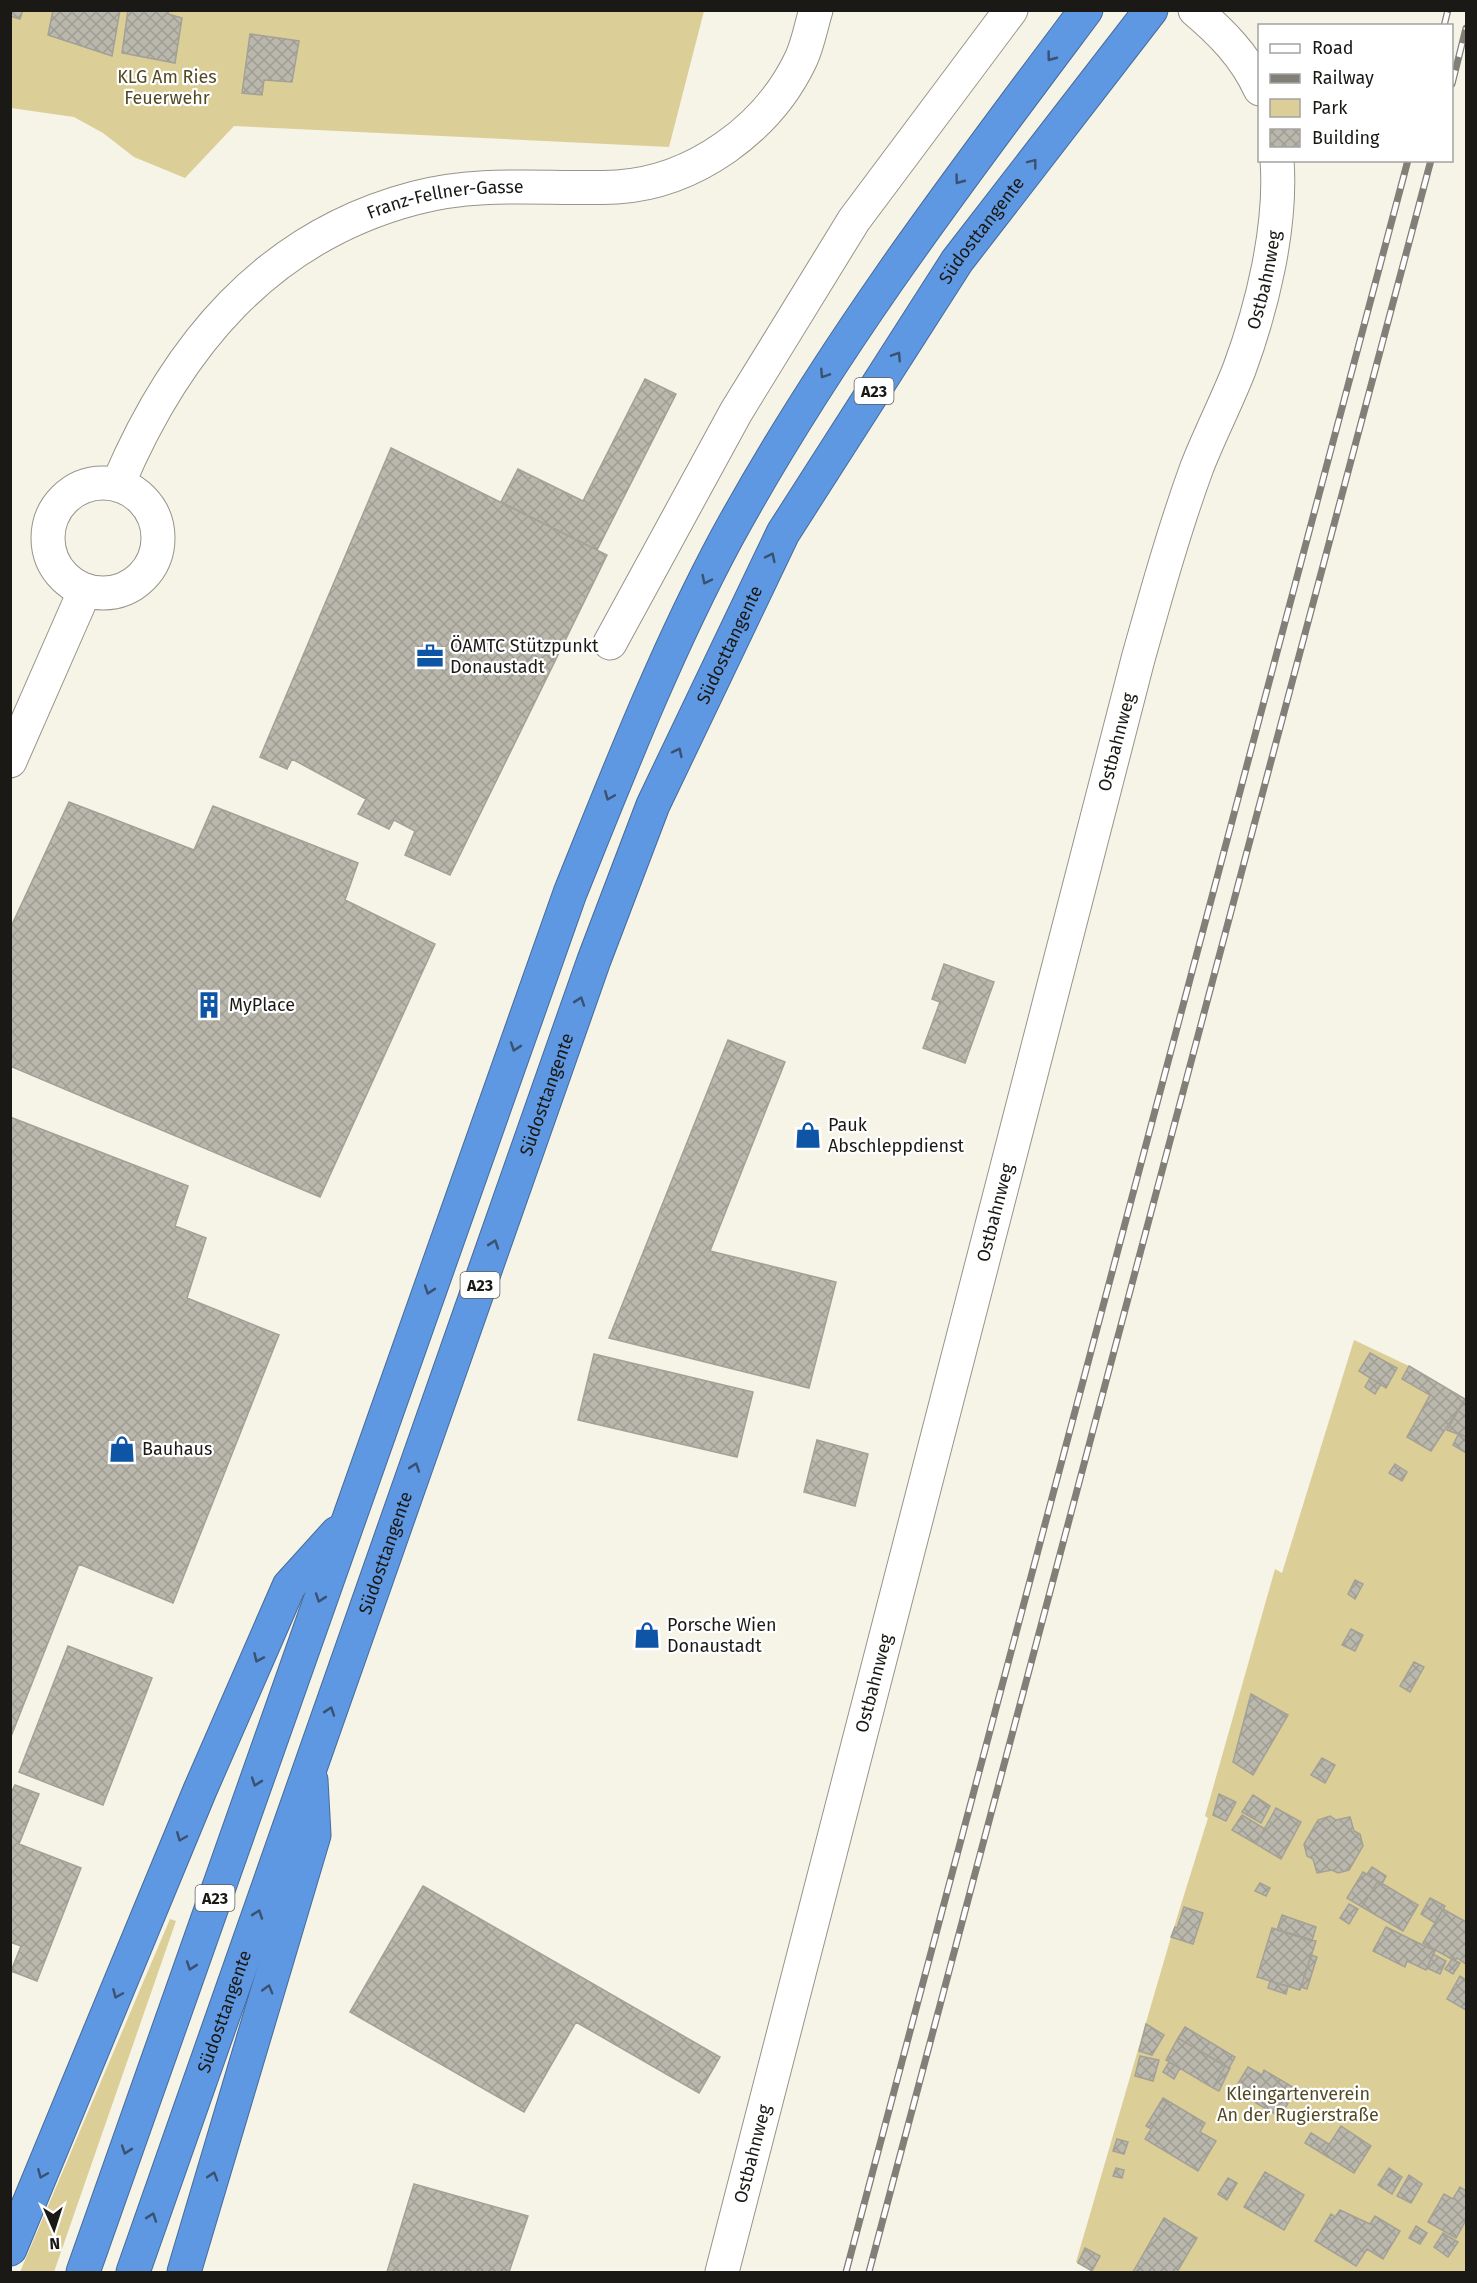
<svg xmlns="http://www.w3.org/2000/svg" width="1477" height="2283" font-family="'Fira Sans',sans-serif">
  <defs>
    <pattern id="building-cross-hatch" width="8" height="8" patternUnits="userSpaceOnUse" patternTransform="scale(1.5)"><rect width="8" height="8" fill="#bab7ac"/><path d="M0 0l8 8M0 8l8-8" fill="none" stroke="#9f9d93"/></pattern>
  </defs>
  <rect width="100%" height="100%" fill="#f6f3e7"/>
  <path fill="#dcce97" d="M11,11H704L669,147L234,126L185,178L134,157L103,133L74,117L11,108Z
    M1354,1340L1409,1366L1466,1400V2272H1096L1076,2262L1171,1937L1208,1818L1205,1816L1275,1569L1282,1573Z
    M170,1919L176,1921L54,2272H20Z"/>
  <path fill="url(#building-cross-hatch)" stroke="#a3a195" stroke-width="1.5" d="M10,10H23L20,19L10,16Z
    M53,10H120L112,56L48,35Z
    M128,10H169L168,14L182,18L175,63L122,53Z
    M250,34L299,41L292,82L264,80L262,95L242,93Z
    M645,379L676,394L597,550L501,502L518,469L583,501Z
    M391,448L607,555L450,875L405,855L415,831L394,820L389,829L358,814L366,799L292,759L287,769L260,757Z
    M69,802L194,850L213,806L358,863L345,900L435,944L320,1197L10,1066V929Z
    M944,964L994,982L965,1063L923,1048L940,1002L932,999Z
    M728,1040L785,1062L710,1251L836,1282L809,1388L609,1338Z
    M10,1117L188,1186L175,1226L206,1238L187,1298L279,1335L173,1603L79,1564L10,1739Z
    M1370,1353L1397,1368L1386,1388L1359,1371Z
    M594,1354L753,1392L737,1457L578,1420Z
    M1409,1366L1465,1399L1431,1451L1407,1437L1430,1395L1402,1379Z
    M1370,1378L1381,1384L1375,1394L1365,1387Z
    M1465,1399L1466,1400V1437L1447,1430Z
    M1459,1433L1466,1437V1453L1453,1445Z
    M817,1440L868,1454L855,1506L804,1492Z
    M1395,1464L1407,1472L1402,1481L1389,1473Z
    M1355,1580L1363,1584L1355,1599L1348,1594Z
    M1351,1629L1363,1635L1355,1651L1342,1645Z
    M68,1646L152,1678L103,1805L19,1772Z
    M1414,1662L1424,1667L1410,1692L1400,1686Z
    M1251,1694L1288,1715L1253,1775L1233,1762Z
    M1322,1758L1335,1765L1325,1783L1311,1775Z
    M15,1785L39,1794L19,1844L81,1868L37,1981L11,1971L21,1946L10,1942V1795Z
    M1219,1794L1236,1802L1226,1821L1213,1815Z
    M1253,1795L1270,1806L1261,1823L1242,1812Z
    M1276,1808L1301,1822L1281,1859L1256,1844Z
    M1242,1815L1265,1829L1256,1844L1232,1830Z
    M1330,1816L1336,1820L1350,1817L1354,1831L1360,1834L1363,1846L1349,1870L1338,1873L1332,1870L1317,1873L1313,1859L1307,1856L1304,1844L1318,1820Z
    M1372,1867L1386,1876L1382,1884L1367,1874Z
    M1363,1872L1378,1881L1362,1907L1347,1898Z
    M1378,1881L1418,1905L1403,1931L1362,1907Z
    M1260,1883L1270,1888L1266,1896L1255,1891Z
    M423,1886L720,2057L699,2093L576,2022L524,2112L350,2012Z
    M1430,1898L1445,1906L1435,1923L1421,1914Z
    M1349,1904L1358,1909L1349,1924L1340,1918Z
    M1184,1907L1203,1913L1193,1944L1171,1937L1175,1927L1177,1928Z
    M1443,1909L1466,1922V1964L1457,1958L1455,1961L1423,1943Z
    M1282,1915L1316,1927L1312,1941L1277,1930Z
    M1386,1927L1435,1951L1426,1970L1407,1961L1405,1967L1373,1951Z
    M1272,1928L1316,1941L1300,1990L1257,1977Z
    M1433,1954L1446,1961L1440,1974L1427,1968Z
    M1311,1955L1317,1957L1307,1989L1301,1987Z
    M1452,1959L1460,1963L1453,1974L1445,1969Z
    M1460,1976L1466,1980V2010L1447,1999Z
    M1270,1981L1288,1986L1286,1994L1268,1988Z
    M1146,2024L1164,2035L1152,2055L1139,2051Z
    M1185,2027L1235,2057L1229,2068L1178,2038Z
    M1178,2038L1225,2066L1213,2088L1166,2060Z
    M1140,2056L1159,2060L1153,2081L1135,2076Z
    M1169,2062L1180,2068L1174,2079L1163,2072Z
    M1225,2066L1230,2068L1219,2091L1213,2088Z
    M1248,2067L1262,2075L1264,2070L1296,2089L1280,2117L1234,2090Z
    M1163,2098L1168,2101L1151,2129L1146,2126Z
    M1168,2101L1205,2123L1200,2132L1216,2141L1198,2171L1145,2139Z
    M1341,2126L1371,2146L1354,2173L1323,2154Z
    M1311,2133L1329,2144L1323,2154L1305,2143Z
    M1117,2139L1128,2142L1124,2154L1113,2151Z
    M1116,2168L1124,2170L1122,2178L1113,2176Z
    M1389,2168L1402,2177L1392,2194L1378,2185Z
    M1265,2172L1304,2195L1284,2230L1244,2207Z
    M1409,2175L1422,2184L1411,2203L1397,2196Z
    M1228,2178L1237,2183L1227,2200L1218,2194Z
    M414,2184L528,2216L509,2272H387Z
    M1460,2187L1466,2191V2220L1456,2238L1428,2222L1444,2194L1453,2199Z
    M1340,2210L1370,2224L1375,2216L1400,2231L1383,2259L1367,2249L1356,2266L1315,2241L1331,2214L1335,2217Z
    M1164,2218L1197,2238L1177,2272H1133Z
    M1416,2226L1427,2233L1420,2244L1409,2238Z
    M1443,2233L1458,2242L1448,2257L1434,2247Z
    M1085,2248L1100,2256L1092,2271L1078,2263Z"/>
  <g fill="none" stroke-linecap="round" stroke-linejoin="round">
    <defs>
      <g id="minor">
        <path d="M1195,10C1222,33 1245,56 1260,89"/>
        <circle cx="103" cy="538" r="55"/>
        <path id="s1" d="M118,484C176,347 266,237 415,198C482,180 549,190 617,187C694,182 768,129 801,59C808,44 811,26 816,10"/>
        <path d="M610,643L736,412L854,220L1011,10"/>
        <path d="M10,761L85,590"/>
        <path id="s2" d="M722,2272L1138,659C1156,595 1174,530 1197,467C1210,434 1226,403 1239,370C1262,308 1282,227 1277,160"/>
      </g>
      <g id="highway">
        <path d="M10,2249L200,1790L289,1586L337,1533"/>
        <path d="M83,2272L570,893C618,774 665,653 726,539C829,350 957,182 1086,10"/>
        <path id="s3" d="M133,2272L594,960L653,805L783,533L957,261L1151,10"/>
        <path d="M184,2272L314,1835L311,1780"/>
      </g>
    </defs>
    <use href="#minor" stroke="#979489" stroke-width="35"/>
    <use href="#highway" stroke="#466b9a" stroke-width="35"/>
    <use href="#minor" stroke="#fff" stroke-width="33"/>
    <use href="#highway" stroke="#5e97e2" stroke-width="33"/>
    <defs>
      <path id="rail" d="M1444,26L1448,10
        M1452,84L1466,28
        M846,2272L1408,160
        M869,2272L1431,160"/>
    </defs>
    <use href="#rail" stroke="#817f77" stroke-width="7"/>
    <use href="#rail" stroke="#fff" stroke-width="4.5" stroke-dasharray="14" stroke-linecap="butt"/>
  </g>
  <defs><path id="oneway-chevron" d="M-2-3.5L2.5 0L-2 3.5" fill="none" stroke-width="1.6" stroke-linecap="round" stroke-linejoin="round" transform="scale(1.5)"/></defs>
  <g stroke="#395271">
    <use href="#oneway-chevron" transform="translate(1051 57) rotate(127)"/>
    <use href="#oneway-chevron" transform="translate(1033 163) rotate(-52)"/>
    <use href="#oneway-chevron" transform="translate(959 180) rotate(127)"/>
    <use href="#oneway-chevron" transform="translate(897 356) rotate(-57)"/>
    <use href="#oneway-chevron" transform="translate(824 374) rotate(123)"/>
    <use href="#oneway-chevron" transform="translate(771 557) rotate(-64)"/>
    <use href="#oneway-chevron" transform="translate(706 580) rotate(116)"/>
    <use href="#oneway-chevron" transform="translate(678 752) rotate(-64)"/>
    <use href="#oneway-chevron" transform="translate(609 796) rotate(112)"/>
    <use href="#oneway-chevron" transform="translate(580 1001) rotate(-71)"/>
    <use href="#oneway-chevron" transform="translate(515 1047) rotate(109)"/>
    <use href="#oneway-chevron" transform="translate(494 1244) rotate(-71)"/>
    <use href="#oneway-chevron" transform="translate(429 1290) rotate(109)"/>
    <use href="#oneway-chevron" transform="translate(415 1467) rotate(-71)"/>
    <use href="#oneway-chevron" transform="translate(320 1598) rotate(109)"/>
    <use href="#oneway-chevron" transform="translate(258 1658) rotate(114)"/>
    <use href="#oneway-chevron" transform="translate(330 1711) rotate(-71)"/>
    <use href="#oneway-chevron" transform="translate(256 1782) rotate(109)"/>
    <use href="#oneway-chevron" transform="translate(181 1837) rotate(112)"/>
    <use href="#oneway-chevron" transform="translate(258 1914) rotate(-71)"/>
    <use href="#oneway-chevron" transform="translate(191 1966) rotate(109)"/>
    <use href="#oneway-chevron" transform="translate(268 1989) rotate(-74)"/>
    <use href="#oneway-chevron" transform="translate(117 1994) rotate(113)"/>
    <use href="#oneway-chevron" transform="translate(126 2150) rotate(109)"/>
    <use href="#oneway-chevron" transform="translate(42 2174) rotate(113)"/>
    <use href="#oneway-chevron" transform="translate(213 2176) rotate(-73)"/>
    <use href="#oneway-chevron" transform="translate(152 2217) rotate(-71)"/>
  </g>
  <defs>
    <symbol id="office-bare" viewBox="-9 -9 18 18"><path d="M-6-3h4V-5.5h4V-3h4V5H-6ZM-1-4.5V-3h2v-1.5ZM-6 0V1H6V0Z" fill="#0f55a5" stroke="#fff" stroke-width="2.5" paint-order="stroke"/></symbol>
    <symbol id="building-bare" viewBox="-9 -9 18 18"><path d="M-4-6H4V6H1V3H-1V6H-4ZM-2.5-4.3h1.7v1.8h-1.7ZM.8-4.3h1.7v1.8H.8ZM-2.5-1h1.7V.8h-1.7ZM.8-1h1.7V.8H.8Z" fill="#0f55a5" stroke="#fff" stroke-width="2.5" paint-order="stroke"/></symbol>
    <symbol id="shop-bare" viewBox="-9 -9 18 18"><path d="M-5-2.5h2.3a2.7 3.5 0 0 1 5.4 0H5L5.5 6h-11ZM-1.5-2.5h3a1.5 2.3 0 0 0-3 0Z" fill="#0f55a5" stroke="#fff" stroke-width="2.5" paint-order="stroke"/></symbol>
  </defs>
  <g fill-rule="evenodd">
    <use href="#office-bare" x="411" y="637" width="38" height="38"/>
    <use href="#building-bare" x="190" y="986" width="38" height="38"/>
    <use href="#shop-bare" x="789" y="1116" width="38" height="38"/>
    <use href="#shop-bare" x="103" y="1430" width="38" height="38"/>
    <use href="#shop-bare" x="628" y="1616" width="38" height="38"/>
  </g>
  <g text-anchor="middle" stroke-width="4.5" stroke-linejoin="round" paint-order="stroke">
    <g fill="#fff" stroke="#5f5e5b" stroke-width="1.5">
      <rect x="854.5" y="378" width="39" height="26" rx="4.5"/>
      <rect x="460.5" y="1272" width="39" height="26" rx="4.5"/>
      <rect x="195.5" y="1885" width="39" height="26" rx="4.5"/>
    </g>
    <g font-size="16" font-weight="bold" fill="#1a1915">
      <text x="874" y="397">A23</text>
      <text x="480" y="1291">A23</text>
      <text x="215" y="1904">A23</text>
    </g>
    <g font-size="18" fill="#534a23" stroke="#fff">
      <text x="167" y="83">KLG Am Ries<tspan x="167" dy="21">Feuerwehr</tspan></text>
      <text x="1298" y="2100">Kleingartenverein<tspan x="1298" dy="21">An der Rugierstraße</tspan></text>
    </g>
    <g font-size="18" fill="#1a1915" stroke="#fff">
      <text dy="6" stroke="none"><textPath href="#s1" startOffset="458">Franz-Fellner-Gasse</textPath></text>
      <text dy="6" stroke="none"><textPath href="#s3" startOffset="2220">Südosttangente</textPath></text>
      <text dy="6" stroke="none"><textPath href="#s2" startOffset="2066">Ostbahnweg</textPath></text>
      <text dy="6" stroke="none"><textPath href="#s3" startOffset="1734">Südosttangente</textPath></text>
      <text dy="6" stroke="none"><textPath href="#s2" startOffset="1580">Ostbahnweg</textPath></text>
      <text dy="6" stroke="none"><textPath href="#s3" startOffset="1248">Südosttangente</textPath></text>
      <text dy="6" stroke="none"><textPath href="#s2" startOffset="1094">Ostbahnweg</textPath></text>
      <text dy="6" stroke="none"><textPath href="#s3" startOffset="762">Südosttangente</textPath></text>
      <text dy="6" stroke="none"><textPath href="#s2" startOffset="608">Ostbahnweg</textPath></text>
      <text dy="6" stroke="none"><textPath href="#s3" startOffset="276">Südosttangente</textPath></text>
      <text dy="6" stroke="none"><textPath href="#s2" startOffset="122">Ostbahnweg</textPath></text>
    </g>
    <g font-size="18" fill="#1a1915" stroke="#fff" text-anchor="start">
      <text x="450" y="652">ÖAMTC Stützpunkt<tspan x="450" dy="21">Donaustadt</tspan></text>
      <text x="229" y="1011">MyPlace</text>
      <text x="828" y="1131">Pauk<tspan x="828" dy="21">Abschleppdienst</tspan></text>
      <text x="142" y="1455">Bauhaus</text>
      <text x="667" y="1631">Porsche Wien<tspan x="667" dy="21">Donaustadt</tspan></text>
    </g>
  </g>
  <rect width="1477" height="2283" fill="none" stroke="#1a1915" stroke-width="24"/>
  <rect x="1258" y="24" width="195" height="138" fill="#ffffff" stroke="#a3a3a1" stroke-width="1.5"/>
  <rect x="1270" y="44" width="30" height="9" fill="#ffffff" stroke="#a3a3a1" stroke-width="1.5"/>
  <text x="1312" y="54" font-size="18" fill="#1a1915">Road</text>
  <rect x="1270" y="74" width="30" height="9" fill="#817f77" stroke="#a3a3a1" stroke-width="1.5"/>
  <text x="1312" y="84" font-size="18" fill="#1a1915">Railway</text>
  <rect x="1270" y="99" width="30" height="18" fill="#dcce97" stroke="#a3a3a1" stroke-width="1.5"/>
  <text x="1312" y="114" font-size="18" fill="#1a1915">Park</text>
  <rect x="1270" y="129" width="30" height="18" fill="url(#building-cross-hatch)" stroke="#a3a3a1" stroke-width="1.5"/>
  <text x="1312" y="144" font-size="18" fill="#1a1915">Building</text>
  <g transform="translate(54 2229) rotate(177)" stroke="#ffffff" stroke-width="4.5" paint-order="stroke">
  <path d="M0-4.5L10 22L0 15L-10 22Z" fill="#1a1915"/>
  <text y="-9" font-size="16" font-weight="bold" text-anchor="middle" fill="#1a1915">N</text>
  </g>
</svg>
